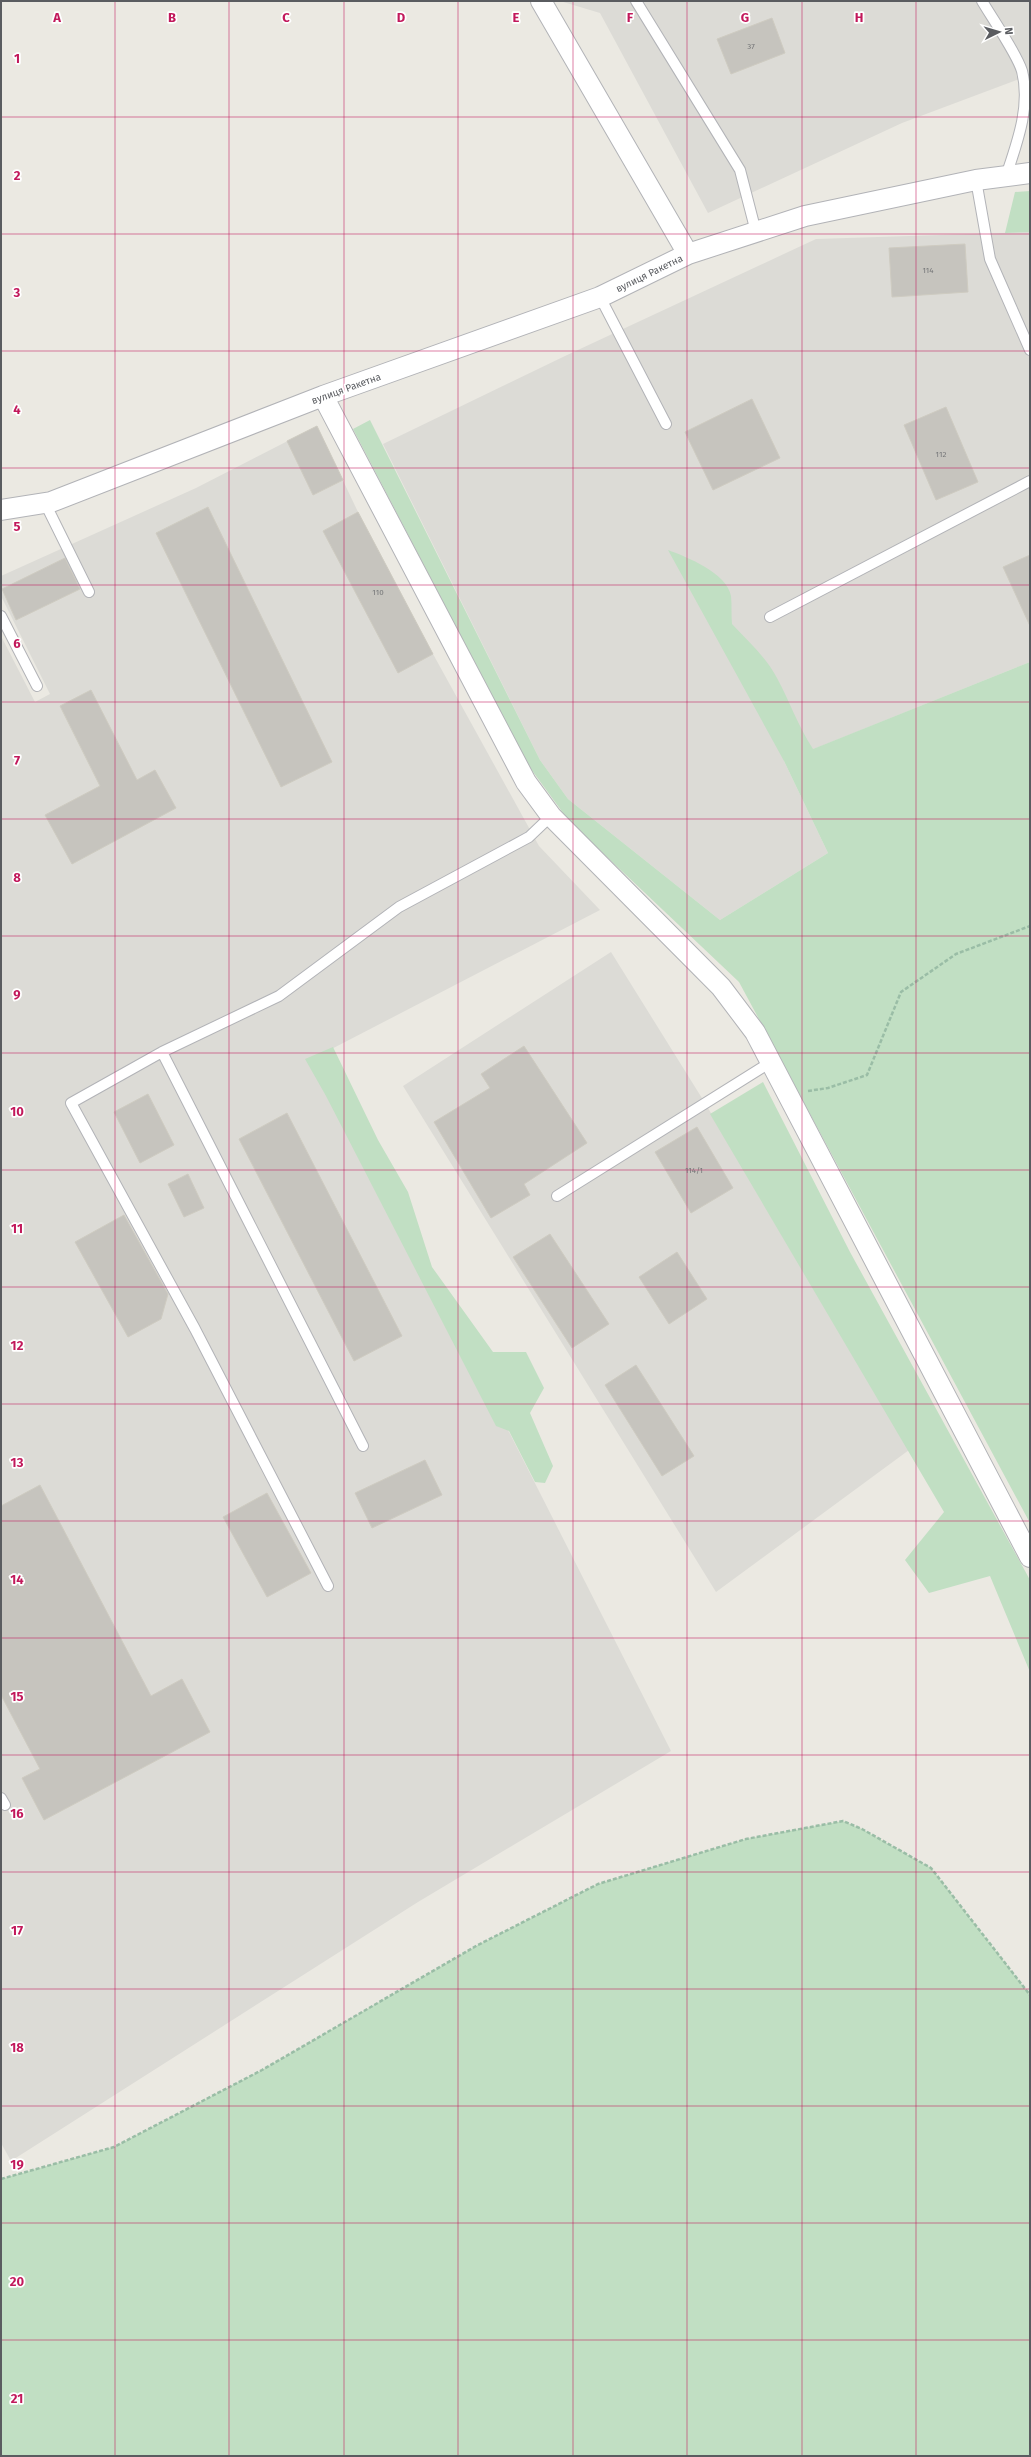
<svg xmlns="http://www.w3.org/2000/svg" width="1031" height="2457" font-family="'Fira Sans',sans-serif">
  <rect width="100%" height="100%" fill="#ebe9e2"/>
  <path fill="#dcdbd6" d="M560,1H1030V75L902,123L708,213L600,13Z
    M1030,232V662L784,761L828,853L720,920L568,799L540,760L383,444L565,356L816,239Z
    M317,426L358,512L433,654L539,846L600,910L318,1056L671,1751L418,1902L11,2161L1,2143V636L35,702L50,694L1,596V576L196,488Z
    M611,952L705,1103L909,1450L716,1592L403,1086Z"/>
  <path fill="#c1dfc3" d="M1030,191V232L1005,233L1015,192Z
    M370,420L540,760L568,799L720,920L828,853L784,761L668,550C687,557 727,573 731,596C732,605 731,615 732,624C748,641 766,657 777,678C790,702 798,726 813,749L1030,662V1523L739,982L569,821L528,765L353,429Z
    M333,1047L378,1140L408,1192L432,1267L493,1352H526L544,1388L530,1413L553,1466L545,1483L535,1482L509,1431L496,1426L326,1096L305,1059Z
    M763,1082L850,1252L1030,1580V1672L990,1576L929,1593L905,1560L944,1512L710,1114Z
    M843,1821L862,1829L931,1868L1030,1995V2456H1V2179L114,2147L262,2070L476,1946L598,1884L746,1839Z"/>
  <path fill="#c6c4be" stroke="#cecbc1" d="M772,18L785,53L731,74L717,39Z
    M965,244L968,292L892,297L889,248Z
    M752,399L780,458L713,490L685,432Z
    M946,407L978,482L936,500L904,425Z
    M317,426L343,480L313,495L287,441Z
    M208,507L332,762L281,787L156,533Z
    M358,512L433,654L398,673L323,531Z
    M1030,555V626L1003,567Z
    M65,558L80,589L16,620L2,589Z
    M91,690L137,780L155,770L176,808L72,864L45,815L100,786L60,706Z
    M524,1046L587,1143L524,1184L530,1195L491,1218L434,1122L490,1088L481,1074Z
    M148,1094L174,1145L140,1163L114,1112Z
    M287,1113L402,1336L354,1361L239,1139Z
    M697,1127L733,1188L691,1213L655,1152Z
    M188,1174L204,1208L184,1217L168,1184Z
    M124,1215L168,1294L161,1319L128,1337L75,1242Z
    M550,1234L609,1324L572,1348L513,1257Z
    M677,1252L707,1299L669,1324L639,1277Z
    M636,1365L694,1456L662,1476L605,1385Z
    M425,1460L442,1495L372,1528L355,1493Z
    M40,1485L151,1696L182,1679L210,1732L44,1820L22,1778L40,1769L1,1695V1506Z
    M267,1493L311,1573L267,1597L223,1517Z"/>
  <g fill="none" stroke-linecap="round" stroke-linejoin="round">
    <defs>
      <path id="service" d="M636,1L740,170L756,232
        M982,1C992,18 1017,54 1022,71C1031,106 1017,143 1006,176
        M976,180L990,259L1030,350
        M600,297L666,424
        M45,503L89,592
        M1,616L37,686
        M770,617L1030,481
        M162,1052L71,1103L195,1329L328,1586
        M557,1196L771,1062
        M363,1446L162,1052L279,996L399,907L529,837L551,816
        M1,1798L5,1805"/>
      <path id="minor" d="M541,1L688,254
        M323,396L526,782L551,816L721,987L755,1032L1030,1557
        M1,510L51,502L323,396L600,297L688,254L805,216L976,180L1030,173"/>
    </defs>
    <use href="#service" stroke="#b2b3b7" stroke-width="12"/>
    <use href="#minor" stroke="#b2b3b7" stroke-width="22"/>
    <path stroke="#9abda6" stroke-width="2.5" stroke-dasharray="4 2" stroke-linecap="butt" d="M808,1091L828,1088L867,1075L901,992L956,954L1030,926
      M1,2179L114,2147L262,2070L476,1946L598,1884L746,1839L843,1821L862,1829L931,1868L1030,1995"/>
    <use href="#service" stroke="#fff" stroke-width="10"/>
    <use href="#minor" stroke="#fff" stroke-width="20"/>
  </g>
  <path fill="none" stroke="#c2185b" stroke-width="1" stroke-opacity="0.55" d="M115,1V2456M229,1V2456M344,1V2456M458,1V2456M573,1V2456M687,1V2456M802,1V2456M916,1V2456M1,117H1030M1,234H1030M1,351H1030M1,468H1030M1,585H1030M1,702H1030M1,819H1030M1,936H1030M1,1053H1030M1,1170H1030M1,1287H1030M1,1404H1030M1,1521H1030M1,1638H1030M1,1755H1030M1,1872H1030M1,1989H1030M1,2106H1030M1,2223H1030M1,2340H1030"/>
  <g text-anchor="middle" stroke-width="3.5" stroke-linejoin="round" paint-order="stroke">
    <g font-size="8" fill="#757678">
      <text x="751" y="49">37</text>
      <text x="928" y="273">114</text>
      <text x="941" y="457">112</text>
      <text x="378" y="595">110</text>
      <text x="694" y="1173">114/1</text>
    </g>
    <g font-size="10" fill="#5a5c60" stroke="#fff">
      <text transform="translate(649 273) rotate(-26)" y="4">вулиця Ракетна</text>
      <text transform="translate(346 388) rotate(-20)" y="4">вулиця Ракетна</text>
    </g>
  </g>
  <g font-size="13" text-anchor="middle" font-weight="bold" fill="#c2185b" stroke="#fff" stroke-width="3.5" stroke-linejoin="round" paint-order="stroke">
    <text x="57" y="22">A</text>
    <text x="172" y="22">B</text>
    <text x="286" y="22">C</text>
    <text x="401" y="22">D</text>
    <text x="516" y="22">E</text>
    <text x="630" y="22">F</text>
    <text x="745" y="22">G</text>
    <text x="859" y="22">H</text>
    <text x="17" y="63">1</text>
    <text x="17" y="180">2</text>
    <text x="17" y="297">3</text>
    <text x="17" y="414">4</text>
    <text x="17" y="531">5</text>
    <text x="17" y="648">6</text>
    <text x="17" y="765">7</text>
    <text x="17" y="882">8</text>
    <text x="17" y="999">9</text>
    <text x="17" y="1116">10</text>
    <text x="17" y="1233">11</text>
    <text x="17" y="1350">12</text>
    <text x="17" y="1467">13</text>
    <text x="17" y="1584">14</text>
    <text x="17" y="1701">15</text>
    <text x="17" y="1818">16</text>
    <text x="17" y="1935">17</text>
    <text x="17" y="2052">18</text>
    <text x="17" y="2169">19</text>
    <text x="17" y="2286">20</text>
    <text x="17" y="2403">21</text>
  </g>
  <rect width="1031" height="2457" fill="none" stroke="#5a5c60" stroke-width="4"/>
  <g transform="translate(999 32) rotate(85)" stroke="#ffffff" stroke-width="3" paint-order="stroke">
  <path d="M0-3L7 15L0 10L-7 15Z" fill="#5a5c60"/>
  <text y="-6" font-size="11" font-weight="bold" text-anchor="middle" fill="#5a5c60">N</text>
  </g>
</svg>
